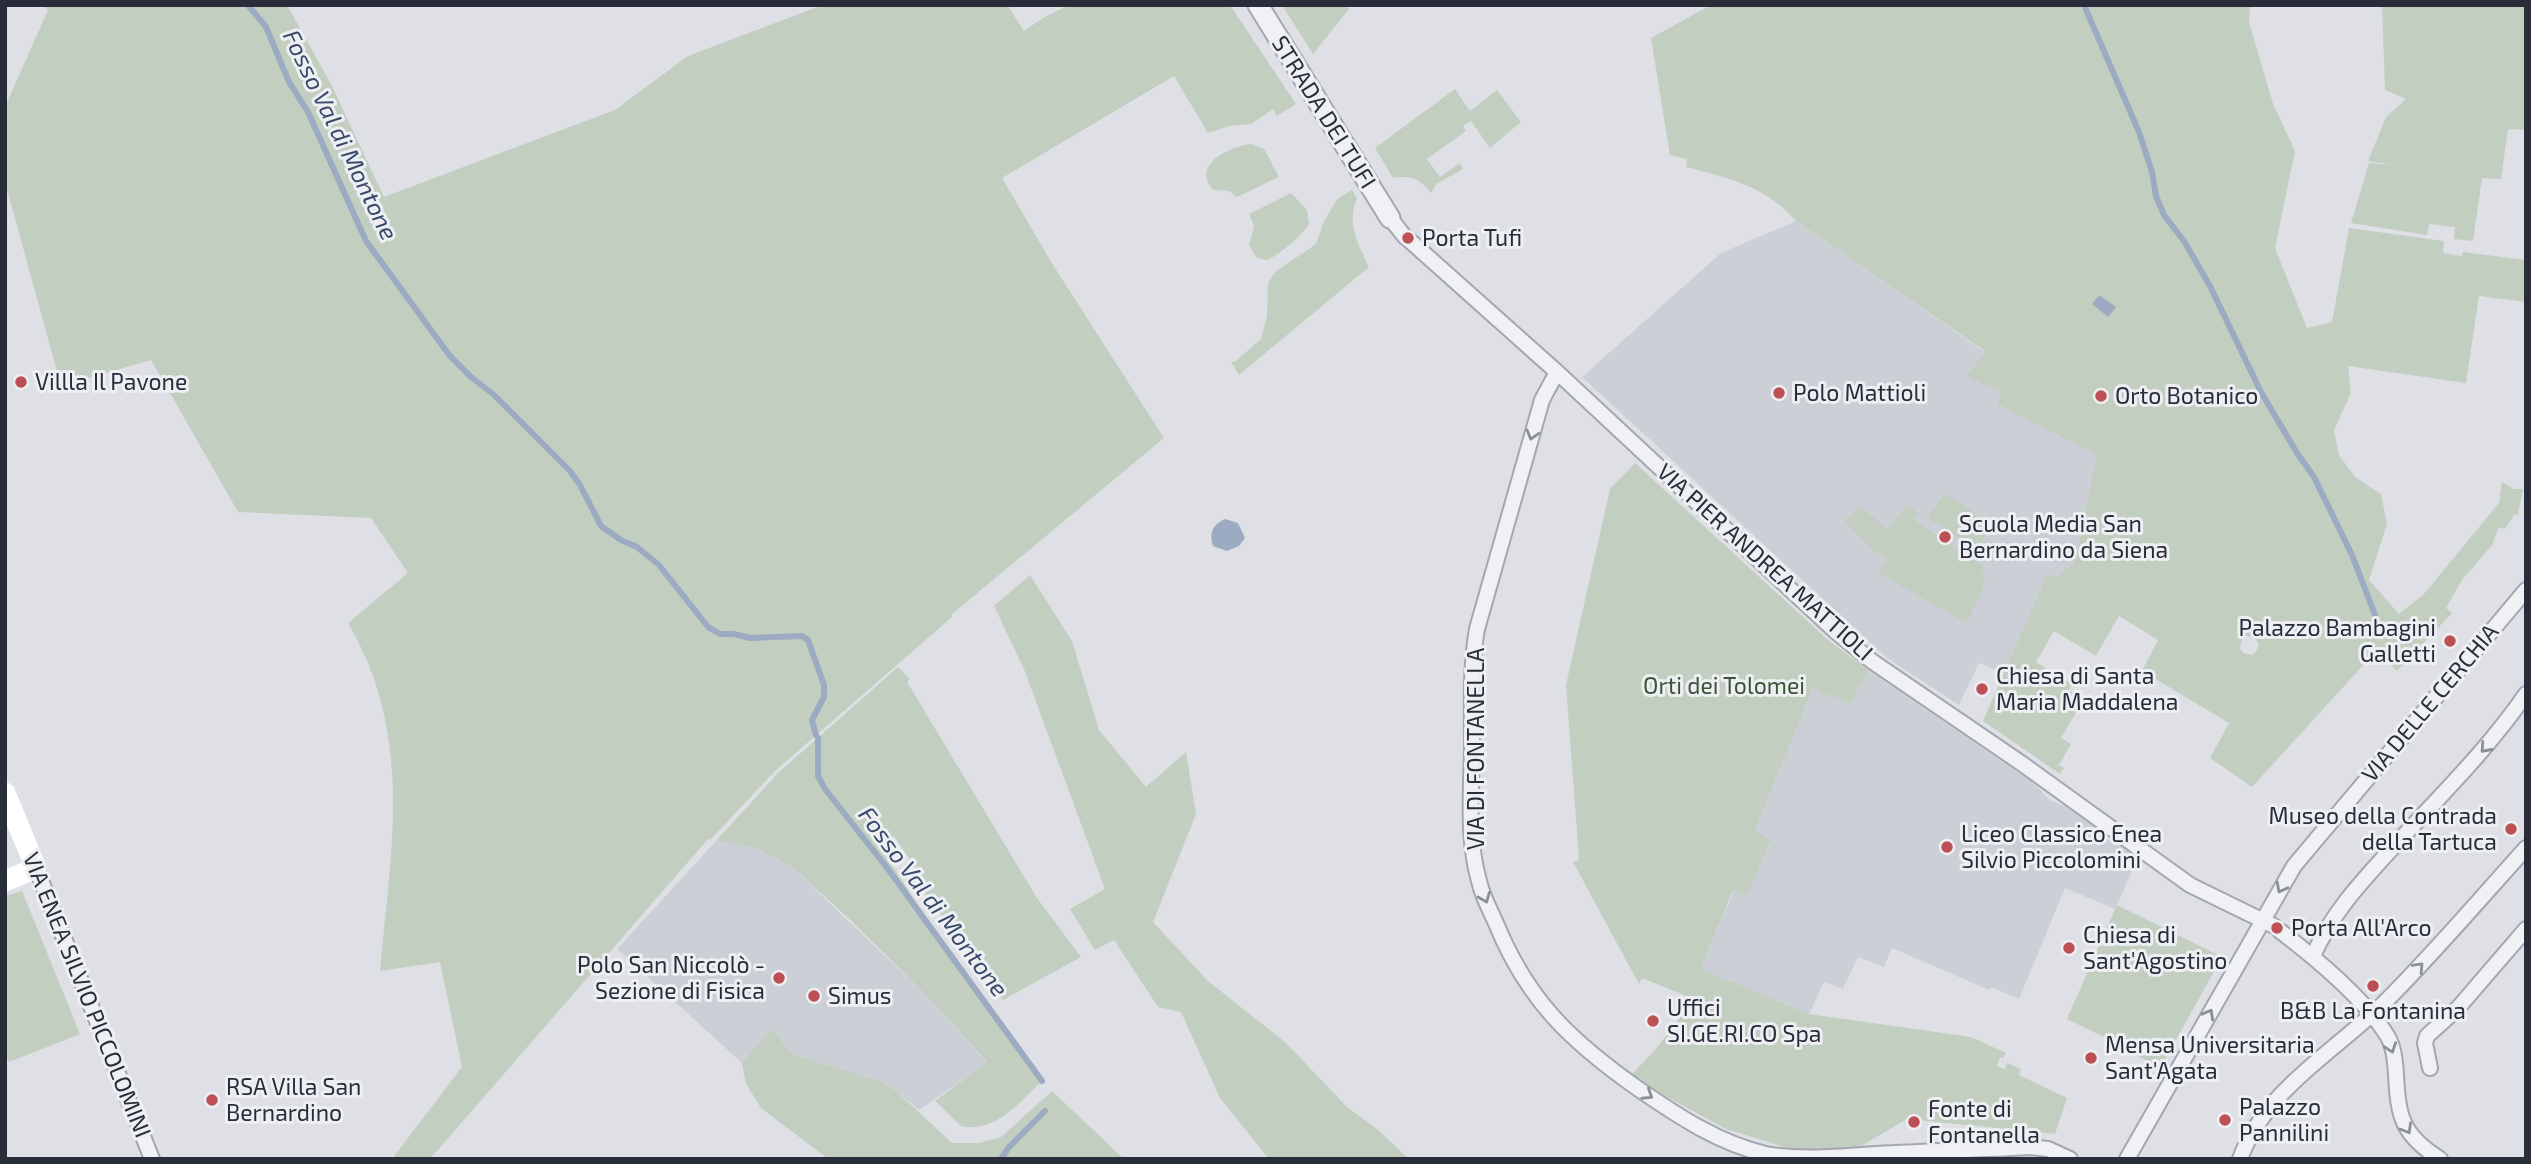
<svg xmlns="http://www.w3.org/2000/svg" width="2531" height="1164" font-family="'Exo 2',sans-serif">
  <rect width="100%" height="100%" fill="#dee0e6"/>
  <path fill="#cccfd6" d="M1796,221L1986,353L2002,392L1997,404L2098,455L2076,557L2071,568L2059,578L2047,574L2004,673L1979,663L1959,705L1887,658L1582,377L1721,253Z
    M1868,670L2032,782L2051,801L2078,811L2095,823L2091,832L2140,854L2115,909L2065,888L2019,999L1991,987L1989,990L1892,948L1884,967L1858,957L1843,989L1824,982L1809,1014L1701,969L1734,890L1745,896L1771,841L1753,832L1813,688L1849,703Z
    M717,840L758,849L792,867L928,997L987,1063L919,1110L895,1090L878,1080L794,1055L771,1029L742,1063L617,949Z"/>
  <path fill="#c2cec0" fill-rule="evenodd" d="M43,5H287L330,82L384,197L615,110L688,56L823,5H1007L1024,31L1043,18L1069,5H1230L1296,104L1277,116L1273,109L1251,124L1229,126L1208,133L1174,76L1002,178L1053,265L1164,438L951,615L952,617L775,771L710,840L708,839L430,1159H392L462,1067L440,962L380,971C391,849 414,735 348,623L408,573L371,518L238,512L151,360L61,386L5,182V107L48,10Z
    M1282,5H1346L1349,9L1313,54Z
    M1711,5H2250L2249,22L2273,104L2295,151L2275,248L2307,328L2332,322L2349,228L2444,241L2443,253L2462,256L2463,252L2526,260V302L2479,296L2466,383L2348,366L2351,393L2334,430L2339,455L2355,477L2381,494L2387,524L2369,580L2399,614L2424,594L2499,503L2502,482L2514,489H2523L2518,515H2514L2505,529L2499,527L2492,545L2462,580L2446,608L2452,613L2397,671L2377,650L2252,787L2210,758L2229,723L2142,671L2158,640L2119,616L2096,656L2054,631L2036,662L2072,684L2069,690L2084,699L2061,738L2071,744L2059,765L2064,768L2060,774L1983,721L2047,574L2059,578L2064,570L2071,567L2076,557L2097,455L1997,404L2001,392L1966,376L1986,352L1796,221C1764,185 1730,179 1686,167L1687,159L1670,155L1651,38ZM2205,390H2214L2222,399L2221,404C2211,404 2206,401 2201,393ZM2247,636L2254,637L2259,644L2257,650L2253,655L2243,653L2240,648L2242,639Z
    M2382,5H2526V130L2508,129L2501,179L2482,178L2473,241L2454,239L2455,227L2429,224L2427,235L2351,223L2369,163L2393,165L2368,161L2386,117L2406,99L2385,90Z
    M1455,89L1470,111L1497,90L1521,122L1490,148L1471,121L1463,126L1466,131L1427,159L1440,177L1460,163L1463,169L1436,184L1431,193C1420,179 1411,175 1393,178L1375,148Z
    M1251,144L1264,149L1279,177L1237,197L1229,191L1213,190C1191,164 1229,147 1251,144Z
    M1352,190L1357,198C1346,223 1358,244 1369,267L1239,375L1231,362L1236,361L1261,339L1267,316L1268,283L1275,272L1316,244L1324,221L1338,198Z
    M1291,193L1307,210L1309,224C1298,240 1284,250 1268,260L1257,258L1249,245L1254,226L1249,214Z
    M1635,463L1827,639L1868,670L1850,704L1813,688L1754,831L1771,840L1746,896L1733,890L1701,969L1809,1014L1971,1037L2006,1053L2003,1058L2000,1057L1997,1066L2005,1069L2007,1063L2021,1069L2019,1075L2067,1098L2055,1134L1907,1119L1856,1149L1820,1151L1791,1149L1726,1129L1658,1092L1631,1075C1649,1058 1681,1021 1691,998L1642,978L1639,984L1573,862L1579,860L1566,685L1610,489Z
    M1944,494L1993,524L1977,549L1928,518Z
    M1909,505L1917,513L1913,519L1985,567L1981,578L1986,580L1967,623L1878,573L1887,559L1869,547L1845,521L1861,506L1886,529Z
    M1030,575L1072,641L1099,730L1146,787L1186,752L1196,814L1153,922L1208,981L1286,1043L1347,1107L1377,1129L1409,1159H1269L1220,1098L1181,1012L1158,1007L1114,940L1095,950L1070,909L1105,889L1024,669L994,606Z
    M898,667L910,679L907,682L1037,898L1081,957L1003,1000L922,889L927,885L894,836L879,845L918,905L1044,1079C1021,1100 996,1134 961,1126L935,1101L987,1062L928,997L845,915L792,867L758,849L717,840L778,773Z
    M22,891L80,1034L9,1062L5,1052V896Z
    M2117,905L2222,957L2161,1067L2107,1042L2108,1039L2067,1019Z
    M771,1029L794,1055L878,1080L895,1090L952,1143H979L1001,1137L1052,1091L1124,1159H828L761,1108L746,1084L742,1063Z"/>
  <path fill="#9cabc2" d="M2099,295L2116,307L2108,317L2092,304Z
    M1225,519L1238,523L1245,538L1239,546L1227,551L1213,546C1209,533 1212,525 1225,519Z"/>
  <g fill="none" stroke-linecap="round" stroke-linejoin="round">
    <path stroke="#9cabc2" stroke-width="6" d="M248,5L266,27L289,82L308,112L366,241L450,356L471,377L493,394L570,471L580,485L601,526L621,540L637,547L659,565L708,627L720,634H734L750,638L802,636L808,640L824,685V697L812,720L816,735
      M2084,5L2139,132L2152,172L2156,196L2164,215L2184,241L2210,286L2261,392L2297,453L2314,477L2352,555L2375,615
      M818,738V776L825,789L888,869L1042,1081
      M1001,1159L1009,1147L1045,1111"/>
    <defs>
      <path id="minor" d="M1390,218L1405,237
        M1409,240L1557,372L1835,631L1873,662L2021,763L2190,885L2274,926
        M1557,372L1542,400L1477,629C1470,669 1472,709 1472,750C1471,793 1467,839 1479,881C1482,895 1489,908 1495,921C1527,1000 1570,1041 1640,1090C1678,1116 1720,1144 1766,1154C1802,1161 1840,1156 1877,1154C1928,1151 1979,1150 2030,1147L2048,1149L2070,1159
        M36,868L152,1159
        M2280,931C2314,957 2366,1000 2388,1037C2394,1048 2395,1061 2396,1074C2398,1117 2402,1135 2440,1159
        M2313,956C2332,912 2364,879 2396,844C2441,795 2488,749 2526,694
        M2430,1068L2425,1043L2427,1036L2458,1008L2526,929
        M2127,1159L2294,866L2526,590
        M2240,1159C2266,1088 2335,1052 2386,1001C2435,952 2480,899 2526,848"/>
      <path id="tertiary" d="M1258,5L1390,218"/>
    </defs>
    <use href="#minor" stroke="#a4a7af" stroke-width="18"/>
    <use href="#tertiary" stroke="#a4a7af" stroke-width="23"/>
    <use href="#minor" stroke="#f0f1f4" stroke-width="14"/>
    <use href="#tertiary" stroke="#f0f1f4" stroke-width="19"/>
    <path stroke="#fff" stroke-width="21" d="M5,793L36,868L5,881"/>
  </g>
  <defs><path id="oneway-chevron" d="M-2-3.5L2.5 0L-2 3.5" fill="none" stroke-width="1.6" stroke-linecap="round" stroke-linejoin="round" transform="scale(1.75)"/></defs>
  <g stroke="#8c8f97">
    <use href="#oneway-chevron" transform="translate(1532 435) rotate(106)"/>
    <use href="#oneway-chevron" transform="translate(2485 748) rotate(132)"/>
    <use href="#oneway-chevron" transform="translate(2281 888) rotate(118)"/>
    <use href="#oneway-chevron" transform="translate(1485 898) rotate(68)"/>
    <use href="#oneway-chevron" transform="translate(2419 967) rotate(-47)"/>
    <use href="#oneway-chevron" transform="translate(2209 1014) rotate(-61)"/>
    <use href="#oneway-chevron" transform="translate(2391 1048) rotate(71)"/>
    <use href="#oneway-chevron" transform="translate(1648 1095) rotate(33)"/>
    <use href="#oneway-chevron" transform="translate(2407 1129) rotate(60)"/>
  </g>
  <g fill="#bd5055" stroke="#edeff3" stroke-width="2.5">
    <circle cx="1408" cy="238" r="7"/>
    <circle cx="21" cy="382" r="7"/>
    <circle cx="1779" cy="393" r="7"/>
    <circle cx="2101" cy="396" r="7"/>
    <circle cx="1945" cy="537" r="7"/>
    <circle cx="2450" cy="641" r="7"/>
    <circle cx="1982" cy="689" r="7"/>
    <circle cx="2511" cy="829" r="7"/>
    <circle cx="1947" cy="847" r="7"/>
    <circle cx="2277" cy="928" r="7"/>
    <circle cx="2069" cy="948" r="7"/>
    <circle cx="779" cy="978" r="7"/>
    <circle cx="2373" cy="986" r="7"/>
    <circle cx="814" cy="996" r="7"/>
    <circle cx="1653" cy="1021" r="7"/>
    <circle cx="2091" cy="1058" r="7"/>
    <circle cx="212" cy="1100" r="7"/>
    <circle cx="2225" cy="1120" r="7"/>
    <circle cx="1914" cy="1122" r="7"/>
  </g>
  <g text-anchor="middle" stroke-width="6" stroke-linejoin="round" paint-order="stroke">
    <g font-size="23" fill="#292d3a" stroke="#edeff3">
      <text transform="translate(1324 112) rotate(58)" y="8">STRADA DEI TUFI</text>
      <text transform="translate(1765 562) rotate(42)" y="8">VIA PIER ANDREA MATTIOLI</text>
      <text transform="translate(2430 703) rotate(-50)" y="8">VIA DELLE CERCHIA</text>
      <text transform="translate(1476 749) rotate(-90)" y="8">VIA DI FONTANELLA</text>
      <text transform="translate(87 995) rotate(68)" y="8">VIA ENEA SILVIO PICCOLOMINI</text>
    </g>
    <g font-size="23" fill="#292d3a" stroke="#edeff3" text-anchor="start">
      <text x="1422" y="246">Porta Tufi</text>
      <text x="35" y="390">Villla Il Pavone</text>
      <text x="1793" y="401">Polo Mattioli</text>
      <text x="2115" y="404">Orto Botanico</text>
      <text x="1959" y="532">Scuola Media San<tspan x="1959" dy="26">Bernardino da Siena</tspan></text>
      <text x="2436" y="636" text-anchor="end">Palazzo Bambagini<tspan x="2436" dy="26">Galletti</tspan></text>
      <text x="1996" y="684">Chiesa di Santa<tspan x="1996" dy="26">Maria Maddalena</tspan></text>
      <text x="2497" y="824" text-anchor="end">Museo della Contrada<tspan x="2497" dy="26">della Tartuca</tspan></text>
      <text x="1961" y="842">Liceo Classico Enea<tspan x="1961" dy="26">Silvio Piccolomini</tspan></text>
      <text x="2291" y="936">Porta All'Arco</text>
      <text x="2083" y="943">Chiesa di<tspan x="2083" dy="26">Sant'Agostino</tspan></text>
      <text x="765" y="973" text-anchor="end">Polo San Niccolò -<tspan x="765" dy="26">Sezione di Fisica</tspan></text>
      <text x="828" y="1004">Simus</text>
      <text x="1667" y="1016">Uffici<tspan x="1667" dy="26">SI.GE.RI.CO Spa</tspan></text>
      <text x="2373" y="1019" text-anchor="middle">B&amp;B La Fontanina</text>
      <text x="2105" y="1053">Mensa Universitaria<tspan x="2105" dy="26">Sant'Agata</tspan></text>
      <text x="226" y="1095">RSA Villa San<tspan x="226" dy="26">Bernardino</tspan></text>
      <text x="2239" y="1115">Palazzo<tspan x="2239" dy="26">Pannilini</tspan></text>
      <text x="1928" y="1117">Fonte di<tspan x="1928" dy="26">Fontanella</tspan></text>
    </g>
    <g font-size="23" fill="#3a5438" stroke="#edeff3">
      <text x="1724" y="694">Orti dei Tolomei</text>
    </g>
    <g font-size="24" font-style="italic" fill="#384969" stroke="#edeff3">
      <text transform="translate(340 135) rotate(64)" y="8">Fosso Val di Montone</text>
      <text transform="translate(933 902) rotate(53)" y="8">Fosso Val di Montone</text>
    </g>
  </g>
  <rect width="2531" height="1164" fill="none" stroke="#292d3a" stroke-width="14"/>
</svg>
